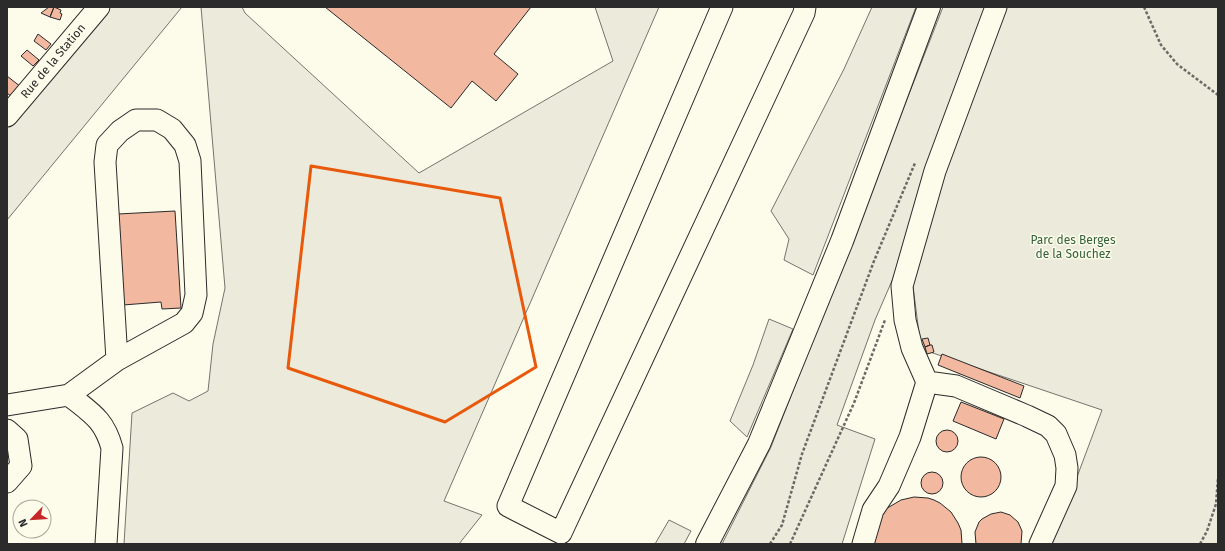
<svg xmlns="http://www.w3.org/2000/svg" width="1225" height="551" font-family="'Fira Sans',sans-serif">
  <rect width="100%" height="100%" fill="#fdfbea"/>
  <path fill="#ecebdb" stroke="#74746e" d="M107,7H182L7,220V124Z
    M201,7H242L245,13L419,173L613,61L595,7H659L444,501L482,515L459,544H124L132,413L173,393L189,401L208,391L213,344L225,288Z
    M872,7H916L813,275L784,260L789,239L771,211L844,69Z
    M943,7H987L928,168L894,276L875,320L837,425L875,439L842,544H722L771,447Z
    M1005,7H1218V544H1052L1102,410L921,349L912,278L944,171Z
    M769,319L793,329L747,437L730,421L753,365Z
    M669,520L691,531L684,544H655Z"/>
  <path fill="#f2b8a0" stroke="#2b2b2b" d="M49,7H54L50,17L41,13Z
    M54,7L61,10L60,13L62,14L60,20L50,17Z
    M325,7H531L494,54L518,74L496,101L472,81L451,108Z
    M38,34L51,44L46,50L34,41Z
    M27,50L39,60L33,66L21,56Z
    M7,76L21,87L12,97L7,93Z
    M175,211L181,308L162,309L161,302L123,305L118,214Z
    M928,338L930,345L925,347L922,339Z
    M930,345H932L934,352L927,354L925,347Z
    M942,354L1024,386L1020,398L938,365Z
    M961,402L1004,419L996,439L953,421Z
    M936 441a11 11 0 1 1 22 0a11 11 0 1 1-22 0Z
    M961 477a20 20 0 1 1 40 0a20 20 0 1 1-40 0Z
    M921 483a11 11 0 1 1 22 0a11 11 0 1 1-22 0Z
    M914,497L928,498L934,500L940,503L951,512L958,523L961,530L962,544H871L884,510L901,500Z
    M1001,512L1010,515L1018,522L1022,531L1021,544H976L975,532L979,522L982,519L991,514Z"/>
  <g fill="none" stroke-linecap="round" stroke-linejoin="round">
    <defs>
      <path id="minor" d="M722,7L508,506L561,533L804,13L805,7
        M7,116L99,7
        M927,382L956,386L1027,416L1048,426L1056,434L1065,455L1067,468L1066,486L1040,544
        M69,395C91,413 104,419 112,448L106,544
        M7,405L69,395L117,360L184,323L192,313L196,295L190,161L185,145L172,129L157,120H136L120,131L107,145L105,162L117,360
        M7,430L17,439L21,466L7,482
        M863,544L873,510L889,486L910,437L927,382L912,348L905,320L902,286L935,171L996,7"/>
      <path id="major" d="M707,544L759,444L842,241L929,7"/>
    </defs>
    <use href="#minor" stroke="#2b2b2b" stroke-width="23"/>
    <use href="#major" stroke="#2b2b2b" stroke-width="24"/>
    <path stroke="#6a6964" stroke-width="2.5" stroke-dasharray="3 2" stroke-linecap="butt" d="M1144,7L1161,45L1177,64L1218,95
      M770,544L782,525L802,454L874,261L915,163
      M790,544L854,403L885,320
      M1200,544L1207,531L1216,504L1218,478"/>
    <use href="#minor" stroke="#fdfbea" stroke-width="21"/>
    <use href="#major" stroke="#fdfbea" stroke-width="22"/>
  </g>
  <path fill="none" stroke="#e8590c" stroke-width="3" stroke-linejoin="round" d="M311,166L500,198L536,367L445,422L288,368Z"/>
  <g text-anchor="middle" stroke-width="3" stroke-linejoin="round" paint-order="stroke">
    <g font-size="12" fill="#2b2b2b" stroke="#fdfbea">
      <text transform="translate(53 61) rotate(-50)" y="4">Rue de la Station</text>
    </g>
    <g font-size="12" fill="#34623c" stroke="#fdfbea">
      <text x="1073" y="244">Parc des Berges<tspan x="1073" dy="14">de la Souchez</tspan></text>
    </g>
  </g>
  <rect width="1225" height="551" fill="none" stroke="#2b2b2b" stroke-width="16"/>
  <g transform="translate(32 519) rotate(245)"><circle r="19" fill="#fdfbea" stroke="#a9a89e"/>
  <path d="M0-3L7 15L0 10L-7 15Z" fill="#c62828"/>
  <text y="-6" font-size="11" font-weight="bold" text-anchor="middle" fill="#2b2b2b">N</text>
  </g>
</svg>
